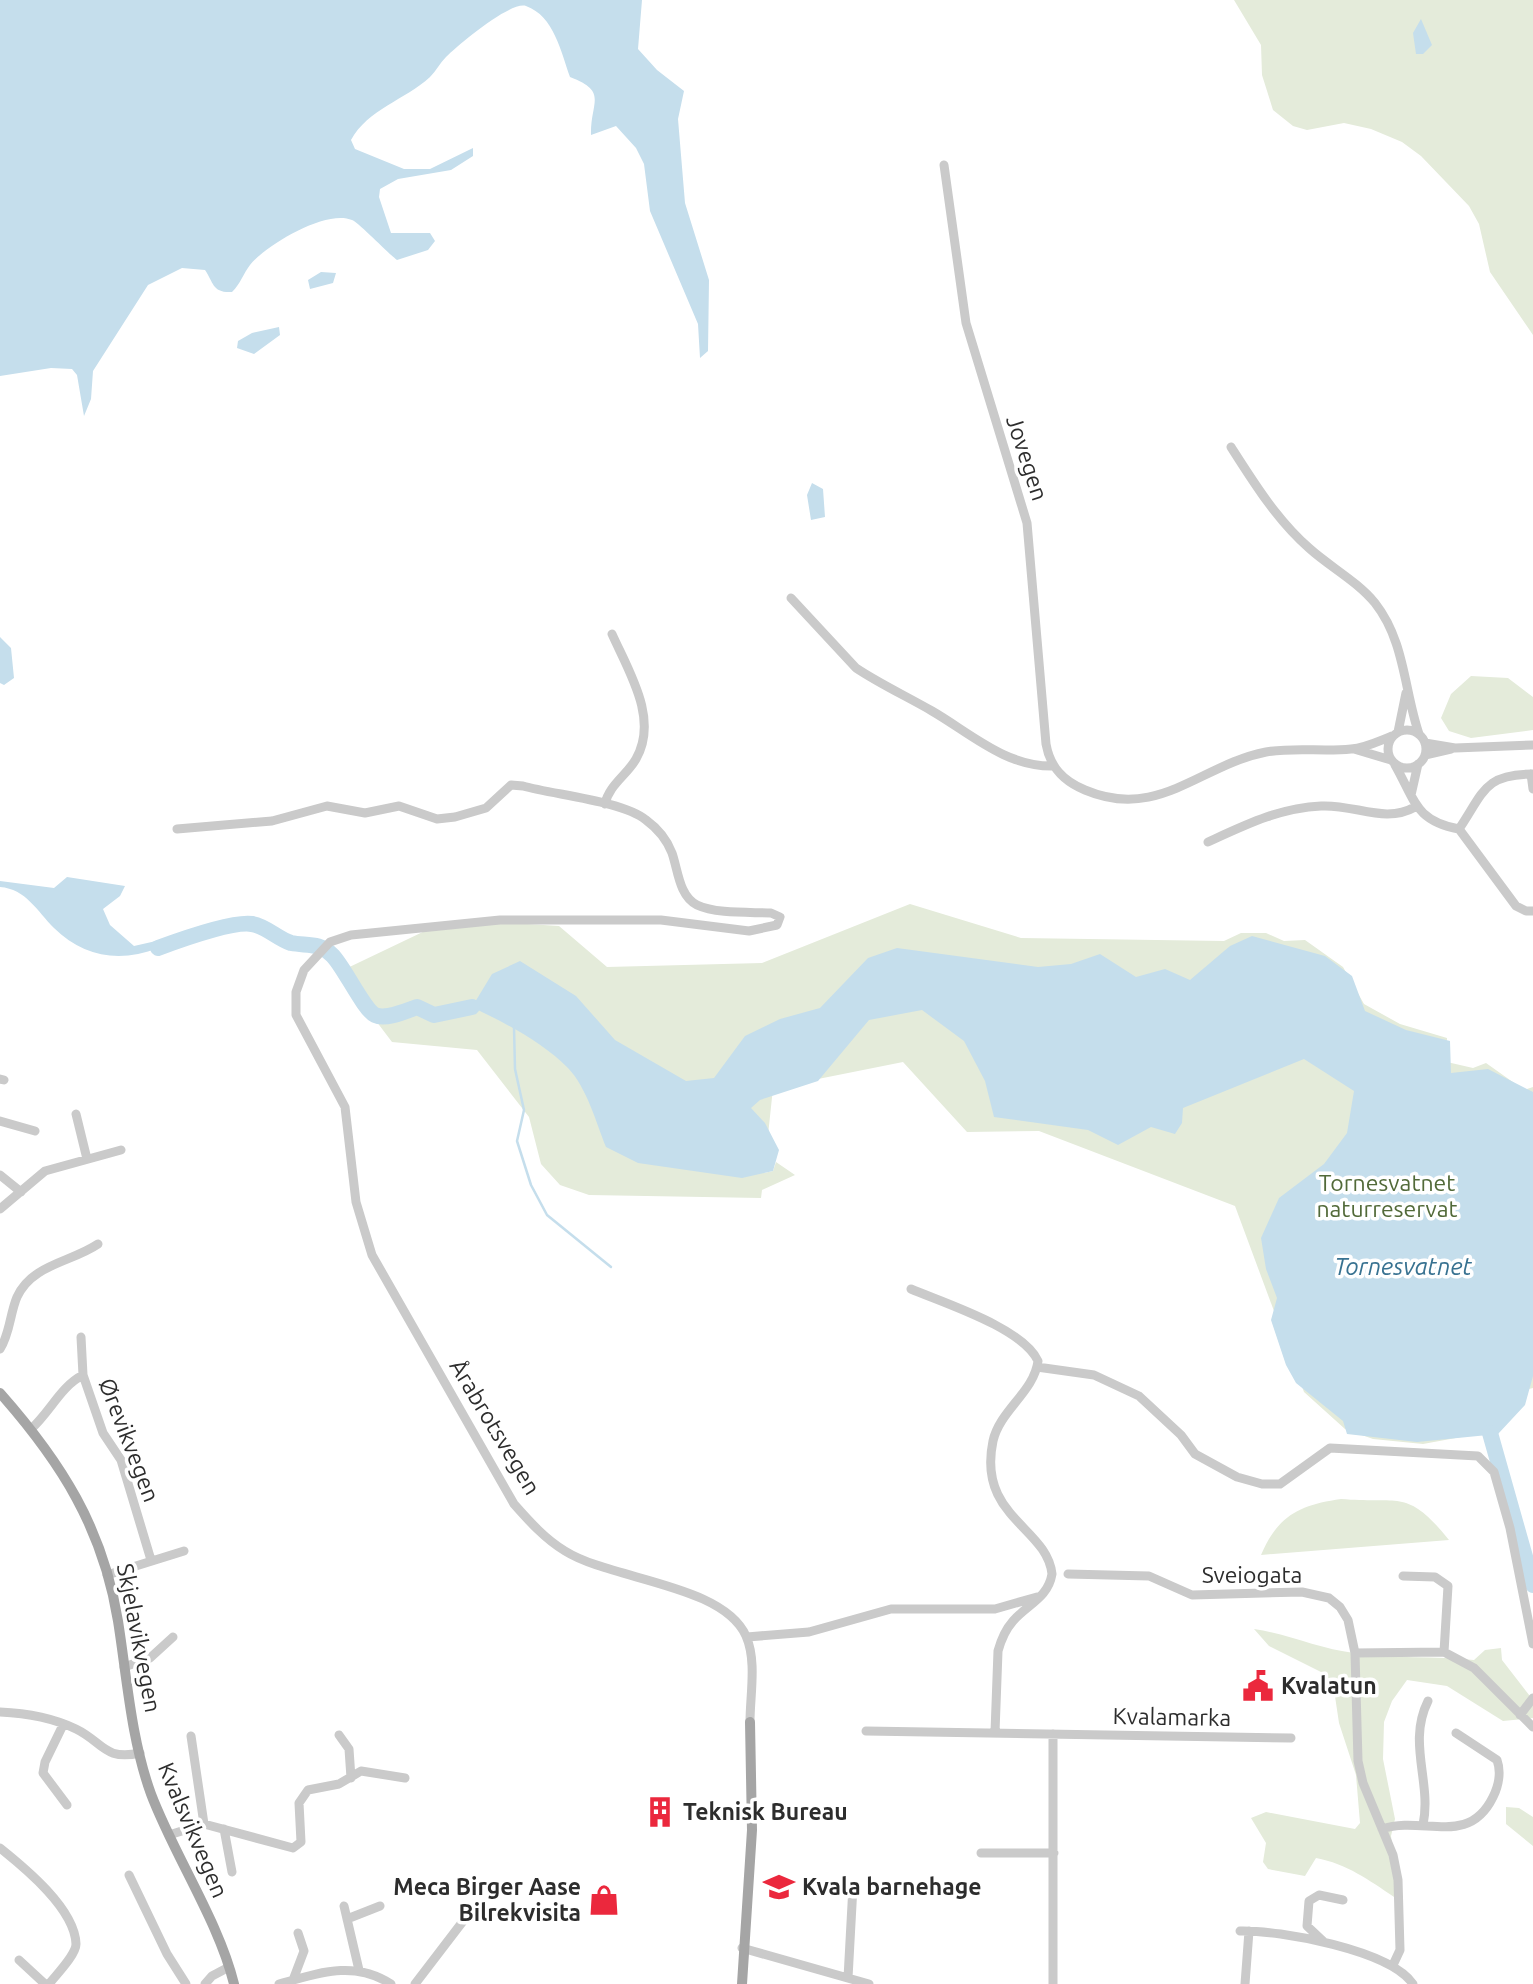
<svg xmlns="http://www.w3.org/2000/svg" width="1533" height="1984" font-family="Ubuntu,sans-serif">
  <rect width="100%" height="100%" fill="#fff"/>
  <path fill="#e4ebda" d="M1234,0H1533V335L1490,272L1479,224L1469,206L1421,156L1402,142L1371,129L1344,123L1307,130L1293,126L1273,110L1262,75L1261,45Z
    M1471,676L1508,678L1533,697V730L1471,738L1449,731L1441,718L1451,694Z
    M910,904L1021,938L1224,941L1241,933H1266L1284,941L1305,940L1343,967L1364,1004L1400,1024L1447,1038V1062L1473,1068L1486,1063L1524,1090L1533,1087V1388L1525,1390L1494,1431L1423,1444L1373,1439L1345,1429L1304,1392L1235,1206L1039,1131L967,1132L903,1062L773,1088L764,1173L773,1171L776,1162L795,1175L762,1190L761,1198L589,1195L560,1185L541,1164L529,1117L477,1050L392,1042L339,972L429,929L496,922L559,926L607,967L762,963Z
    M1341,1499C1401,1504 1407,1488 1449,1540L1261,1555C1278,1515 1300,1505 1341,1499Z
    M1254,1629C1288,1634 1320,1649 1354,1653C1394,1659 1434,1656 1474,1660L1485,1650L1501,1648L1502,1660L1533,1700V1718L1503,1721L1447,1686L1407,1680L1392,1701L1384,1722L1383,1759L1395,1819L1391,1836L1398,1890L1394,1897C1369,1880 1347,1864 1316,1858L1305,1876L1268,1869L1263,1862L1266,1843L1251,1818L1266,1812L1355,1829L1360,1823L1356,1775L1339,1723L1333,1683L1321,1672L1269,1646Z
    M1506,1807L1519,1808L1533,1817V1846L1506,1824Z"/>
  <path fill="#c5deec" d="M0,0H642L638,49L657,70L684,91L678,119L685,203L709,280L708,351L700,358L698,324L650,211L644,164L636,148L616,126L591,135C590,102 609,92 570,77C561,52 554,16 526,6C510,1 458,45 446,57C440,63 436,71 430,77C405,100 368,109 351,140L355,149L404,169H430L473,148V156L451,170L398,179L380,189L379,197L391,233H430L435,241L428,250L397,260C389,254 358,222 352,220C326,209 266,245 250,265C243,274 241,283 232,292C212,293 214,283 205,270L182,268L148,285L93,371L91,399L84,416L77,375L72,369L51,368L0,376Z
    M1421,19L1432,45L1423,54H1416L1413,33Z
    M321,272L336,273L333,283L310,289L308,280Z
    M279,327L280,335L254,354L237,348L238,341L252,333Z
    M812,483L823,489L825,517L811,520L807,495Z
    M0,637L11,648L14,678L4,685L0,683Z
    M67,877L125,886L120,896L103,909L110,925L134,946L156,941L158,948C120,963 83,957 54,928C37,911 26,889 0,887V881L54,888Z
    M1252,936L1325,956L1352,976L1365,1011L1406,1030L1450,1041L1451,1073L1488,1069L1533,1092V1376L1525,1405L1498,1434L1417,1442L1347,1434L1343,1421L1296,1383L1286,1365L1271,1320L1277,1298L1266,1269L1261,1238L1279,1198L1324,1164L1347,1133L1354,1091L1304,1059L1183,1108L1182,1123L1175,1134L1151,1127L1118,1145L1088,1130L994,1117L985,1081L964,1041L922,1010L869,1020L818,1081L760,1100L751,1108L765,1123L779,1150L773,1171L742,1178L638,1163L606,1147C596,1122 587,1088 568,1068C542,1042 505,1023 472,1007L492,974L520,961L576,996L615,1040L686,1081L714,1078L745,1036L780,1019L820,1008L868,958L897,948L1038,967L1071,964L1100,954L1136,977L1165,969L1190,980L1230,946Z"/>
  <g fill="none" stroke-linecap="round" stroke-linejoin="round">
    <path stroke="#c5deec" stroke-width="2.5" d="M514,1027L515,1069L524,1110L517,1141L531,1185L547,1215L611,1267"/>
    <path stroke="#c5deec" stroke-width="16" d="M158,948C177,941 233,921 252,924C266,926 278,939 291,943C307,946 319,942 332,955C343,965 364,1010 375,1015C386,1020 406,1011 417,1007L434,1015L472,1007
      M1490,1433L1533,1585"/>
    <path stroke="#cacaca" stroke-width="9" d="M944,165L966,323L1027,523L1046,744C1050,767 1063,781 1085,790C1158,821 1200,765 1266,752C1294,747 1323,752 1351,749C1365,748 1379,741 1392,736
      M1231,447C1254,483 1277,520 1309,548C1330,567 1357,581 1375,603C1405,641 1404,690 1419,734
      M791,598L856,668C880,684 906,696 932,711C970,733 1006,767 1053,766
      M1388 749a19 19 0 1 1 38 0a19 19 0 1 1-38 0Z
      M1398,732L1406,693
      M1425,743L1455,748L1533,745
      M1354,749L1391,760
      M1425,755L1451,749
      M1395,765C1415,800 1415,821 1459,829L1516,906L1526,911H1533
      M1531,774L1533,789
      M1411,795L1418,764
      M605,804C609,785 627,775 636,759C659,719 629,672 612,634
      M177,829L272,821L327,806L365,813L399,806L437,819L455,817L486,808L511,785L523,786C555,795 623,801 646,820C657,828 667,840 672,853C678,870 679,896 697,905C716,914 749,912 771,913L780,917L777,925L749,931L661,920H500L351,935L330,942L304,970L296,992V1015L345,1107L356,1202L372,1255L514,1504C529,1521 545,1539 565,1551C611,1580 723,1584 746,1636C757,1661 750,1695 750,1722
      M1459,829C1484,792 1484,774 1533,774
      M1208,842C1245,825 1279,808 1321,806C1355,804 1385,824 1415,807
      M0,1079L4,1080
      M76,1114L87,1159
      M0,1121L35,1131
      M0,1175L21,1192
      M0,1209L45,1171L121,1150
      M911,1289C944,1303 1023,1328 1038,1361C1034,1392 1000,1410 993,1441C977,1517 1047,1527 1052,1574C1048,1598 1028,1604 1013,1621C1006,1629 1001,1640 998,1651L995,1732
      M81,1337L83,1375L103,1433L121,1460L151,1560
      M0,1349C10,1334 10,1313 17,1297C32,1264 72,1262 98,1244
      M1037,1367L1094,1375L1139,1396L1181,1435L1195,1454L1237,1477L1262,1484H1280L1330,1448L1478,1456L1494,1472L1510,1528L1533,1644
      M31,1429C50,1412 61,1386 83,1375
      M1068,1574L1149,1576L1192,1595L1302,1592L1329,1598L1340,1607L1348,1620L1355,1653L1358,1761L1363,1783L1393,1855L1398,1880L1400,1950L1393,1965
      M107,1575L184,1551
      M1403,1576L1435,1577L1448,1586L1444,1652
      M747,1637L809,1632L891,1609H995L1037,1597
      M1355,1653L1444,1652L1474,1668L1533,1727
      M124,1667L150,1658L173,1637
      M0,1712C25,1713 53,1718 76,1729C103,1742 104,1761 140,1753
      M1520,1715L1533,1698
      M63,1725L45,1762L43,1773L67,1805
      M866,1731L1291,1738
      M339,1735L349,1749L351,1778
      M191,1736L204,1824
      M1423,1825C1432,1782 1407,1743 1428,1701
      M224,1829L232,1872
      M1382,1829C1423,1815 1468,1848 1493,1797C1499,1785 1501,1771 1497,1760L1456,1733
      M169,1835L204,1824L293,1848L301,1842L299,1803L308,1790L339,1784L361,1771L405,1778
      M0,1848C25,1868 75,1909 76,1944C76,1955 56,1975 49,1984
      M981,1853H1054
      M129,1875L167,1954L186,1984
      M344,1906L359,1970
      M347,1919L380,1906
      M1240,1931C1280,1930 1390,1950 1413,1984
      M1324,1942L1307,1926L1309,1901L1319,1895L1343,1900
      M742,1948L869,1984
      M19,1960L45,1984
      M848,1978L853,1886
      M293,1980L304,1951L298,1933
      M205,1984L212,1976L229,1967
      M279,1984C319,1973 354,1960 391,1984
      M415,1984L467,1916
      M1053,1984V1734
      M1245,1984L1249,1931"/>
    <path stroke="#a5a5a5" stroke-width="10" d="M0,1393C61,1462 103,1528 118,1621C127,1678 131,1739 151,1794C174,1855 219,1922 234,1984
      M742,1984L752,1830L750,1722"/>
  </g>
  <defs>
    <symbol id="civic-bare" viewBox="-9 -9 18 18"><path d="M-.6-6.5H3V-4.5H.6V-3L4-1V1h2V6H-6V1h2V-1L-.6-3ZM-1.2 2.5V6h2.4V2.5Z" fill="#eb283d" stroke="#fff" stroke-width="2.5" paint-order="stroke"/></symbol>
    <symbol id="building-bare" viewBox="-9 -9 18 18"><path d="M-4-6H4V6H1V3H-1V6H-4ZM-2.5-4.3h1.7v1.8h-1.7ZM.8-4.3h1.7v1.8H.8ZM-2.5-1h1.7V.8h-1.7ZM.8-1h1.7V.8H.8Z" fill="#eb283d" stroke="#fff" stroke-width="2.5" paint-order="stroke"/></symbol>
    <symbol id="school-bare" viewBox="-9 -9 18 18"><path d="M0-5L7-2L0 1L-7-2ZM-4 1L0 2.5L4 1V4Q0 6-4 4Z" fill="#eb283d" stroke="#fff" stroke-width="2.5" paint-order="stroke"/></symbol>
    <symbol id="shop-bare" viewBox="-9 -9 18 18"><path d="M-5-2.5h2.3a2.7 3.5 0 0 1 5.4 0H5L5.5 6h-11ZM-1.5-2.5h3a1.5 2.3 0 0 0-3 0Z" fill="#eb283d" stroke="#fff" stroke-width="2.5" paint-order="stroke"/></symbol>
  </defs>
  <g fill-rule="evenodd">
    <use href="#civic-bare" x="1236" y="1664" width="44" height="44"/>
    <use href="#building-bare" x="638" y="1790" width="44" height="44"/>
    <use href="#school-bare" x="757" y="1865" width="44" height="44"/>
    <use href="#shop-bare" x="582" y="1878" width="44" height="44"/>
  </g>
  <g text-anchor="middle" stroke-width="7" stroke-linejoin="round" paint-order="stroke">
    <g font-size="23" fill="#2d2d2d" stroke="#fff">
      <text transform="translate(1027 458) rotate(72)" y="8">Jovegen</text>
      <text transform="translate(495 1427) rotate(59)" y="8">Årabrotsvegen</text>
      <text transform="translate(129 1440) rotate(69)" y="8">Ørevikvegen</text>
      <text x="1252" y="1583">Sveiogata</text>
      <text transform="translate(139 1638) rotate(79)" y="8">Skjelavikvegen</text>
      <text transform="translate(1172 1717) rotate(1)" y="8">Kvalamarka</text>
      <text transform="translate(193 1830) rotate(67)" y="8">Kvalsvikvegen</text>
    </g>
    <g font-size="23" fill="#526a39" stroke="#fff">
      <text x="1387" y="1191">Tornesvatnet<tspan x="1387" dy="26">naturreservat</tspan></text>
    </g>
    <g font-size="23" font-weight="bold" fill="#2d2d2d" stroke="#fff" text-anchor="start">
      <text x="1281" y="1694">Kvalatun</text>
      <text x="683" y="1820">Teknisk Bureau</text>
      <text x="581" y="1895" text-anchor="end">Meca Birger Aase<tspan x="581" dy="26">Bilrekvisita</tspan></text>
      <text x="802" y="1895">Kvala barnehage</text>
    </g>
    <g font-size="24" font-style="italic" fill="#387291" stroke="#fff">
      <text x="1403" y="1275">Tornesvatnet</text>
    </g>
  </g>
</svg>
